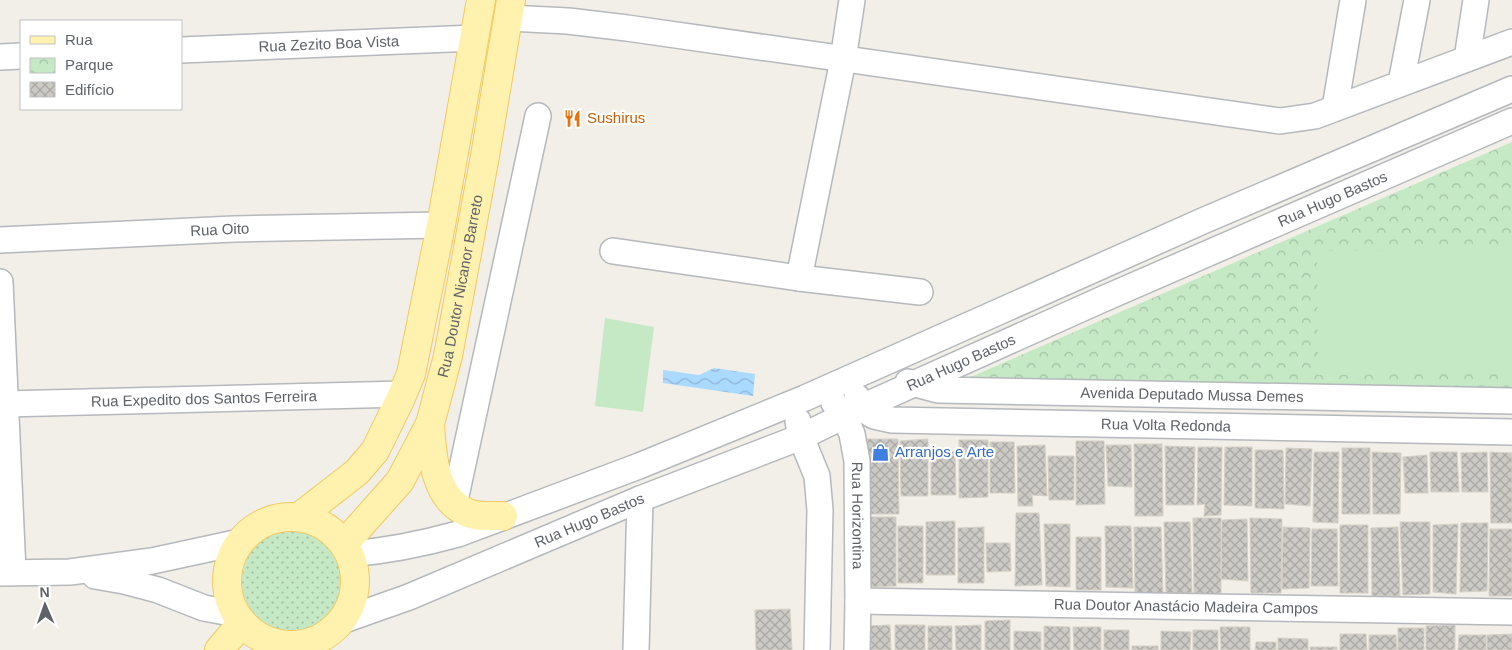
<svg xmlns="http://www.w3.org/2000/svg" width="1512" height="650" font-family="Helvetica,sans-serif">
  <defs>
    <pattern id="grass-dots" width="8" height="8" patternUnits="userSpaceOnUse" patternTransform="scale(1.25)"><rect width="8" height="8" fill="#c5e8c5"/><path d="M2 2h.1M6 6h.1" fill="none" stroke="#a3c0a4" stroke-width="1.8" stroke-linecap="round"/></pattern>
    <pattern id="park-crowns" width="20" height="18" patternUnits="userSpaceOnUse" patternTransform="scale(1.25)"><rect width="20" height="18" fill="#c5e8c5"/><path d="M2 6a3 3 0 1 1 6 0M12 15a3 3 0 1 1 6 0" fill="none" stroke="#a3c0a4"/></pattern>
    <pattern id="water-waves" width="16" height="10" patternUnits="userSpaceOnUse" patternTransform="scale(1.25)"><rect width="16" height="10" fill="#aadaff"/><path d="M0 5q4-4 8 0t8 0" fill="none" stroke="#8eb4d2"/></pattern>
    <pattern id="building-cross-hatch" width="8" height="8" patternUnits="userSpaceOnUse" patternTransform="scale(1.25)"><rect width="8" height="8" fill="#cccac5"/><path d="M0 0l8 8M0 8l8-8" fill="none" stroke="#a9a8a4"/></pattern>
  </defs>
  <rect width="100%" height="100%" fill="#f1efe8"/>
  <path fill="url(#grass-dots)" d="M242 581a50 50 0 1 1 100 0a50 50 0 1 1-100 0Z"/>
  <path fill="url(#park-crowns)" d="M1512,142V393L959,382Z"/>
  <path fill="#c5e8c5" d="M1512,249V373L1318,375L1317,251Z
    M605,318L654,327L643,412L595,406Z"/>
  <path fill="url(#water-waves)" d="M714,368L755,374L753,396L663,383V370L699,375Z"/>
  <path fill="url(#building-cross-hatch)" stroke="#d6d1c6" d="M867,439H898L899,514H868Z
    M928,439V496H901L900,441Z
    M959,440H988V497L959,498Z
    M1076,441H1104L1105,504L1076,505Z
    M990,442H1014L1015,493H990Z
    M1134,444H1162L1163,516H1135Z
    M1045,445L1047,496L1032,495L1033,506H1018L1017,446Z
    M1106,445H1131L1132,487L1108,486Z
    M1165,446L1195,447L1194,505H1166Z
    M1198,447H1222L1221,515L1204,516L1205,504L1197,505Z
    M1225,447H1252V506L1224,505Z
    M1286,448L1312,449L1310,506L1285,504Z
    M1342,448H1370V514H1342Z
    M1255,450H1283L1284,509L1255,508Z
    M931,451H955L956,495H931Z
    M1314,452H1339L1338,523L1313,522Z
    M1372,452L1401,453L1400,514H1373Z
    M1430,452H1457L1459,492H1431Z
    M1487,452L1488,492H1462L1461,453Z
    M1490,452L1512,453V523H1491Z
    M1427,455L1428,493H1405L1403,457Z
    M1048,456H1074V500H1049Z
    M1016,513H1039L1042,585L1015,586Z
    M864,517H896V586L866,587Z
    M1193,518H1221V594L1194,593Z
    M1250,518L1282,519L1281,593H1251Z
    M1247,519L1248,581L1221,579L1222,520Z
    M955,521V575H926V522Z
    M1164,522H1190L1192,593H1166Z
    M1400,522H1430V594L1403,595Z
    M1461,523H1488L1487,591L1460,592Z
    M1044,524H1070V587L1046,586Z
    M1458,524L1456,594L1433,592V525Z
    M1340,525H1368V593H1340Z
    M898,526H923V583H898Z
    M1105,526H1131L1133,588L1106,587Z
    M984,527V583H958V528Z
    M1134,527H1161L1163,596L1135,597Z
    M1283,527L1310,528L1309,588L1282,589Z
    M1398,527L1400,596H1372L1371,528Z
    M1312,529H1337L1338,586H1311Z
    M1490,529H1512V596H1489Z
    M1076,537H1101V590H1076Z
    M986,543H1010L1011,571L987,572Z
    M790,609L792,650H756L755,610Z
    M1010,620V650H985V621Z
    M890,625L891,650H865V626Z
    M895,625H925V650H895Z
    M981,625V650H956L955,626Z
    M1455,625V650H1426V626Z
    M928,626H952V650H928Z
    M1044,626L1070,627V650H1044Z
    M1073,627H1101V650H1074Z
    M1220,627H1250V650H1221Z
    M1398,628H1424V650H1398Z
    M1104,630H1129V650H1104Z
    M1193,630H1218V650H1193Z
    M1014,631L1041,632V650H1014Z
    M1161,631L1191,632L1190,650H1161Z
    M1340,634H1366L1367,650H1340Z
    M1512,634V650H1487V635Z
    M1369,635H1396L1397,650H1369Z
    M1459,635H1486V650H1458Z
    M1278,638L1308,639V650H1278Z
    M1256,642H1276V650H1255Z
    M1132,646H1158V650H1132Z
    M1310,647H1337V650H1311Z"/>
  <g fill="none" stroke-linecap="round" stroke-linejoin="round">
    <defs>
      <g id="minor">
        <path d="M508,18L568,21L627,28L1280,121L1315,116L1512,42"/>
        <path id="s1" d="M181,50L475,38"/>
        <path d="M0,57L21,56"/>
        <path d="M1467,59L1476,0"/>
        <path d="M1401,83L1417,0"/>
        <path d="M1335,108L1353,0"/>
        <path id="s2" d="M0,240L234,229L441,225"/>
        <path d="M613,251L799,278L920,292"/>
        <path d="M799,278L843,60L852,0"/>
        <path d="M0,282L13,572"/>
        <path id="s3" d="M908,382L938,390L1512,401"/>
        <path id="s4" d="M857,397L860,408L874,416L892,420L1512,432"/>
        <path id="s5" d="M834,403L844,416L852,434L857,461L858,601L857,650"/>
        <path id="s6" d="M5,404L403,394"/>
        <path d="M798,421L801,437L817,476L820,510L817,650"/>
        <path d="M454,505L538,116"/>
        <path d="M350,554C386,551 422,544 458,534L639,466L805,398L1205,220L1512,89"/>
        <path d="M0,573L70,572L152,561L240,542"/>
        <path d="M95,576L124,581L158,590L204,608L236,614"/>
        <path id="s7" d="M858,601L1512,612"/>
        <path id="s8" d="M341,621L409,597L640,499L801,437L860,408L1103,299L1512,121"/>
        <path d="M636,650L640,499"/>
      </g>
      <g id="major">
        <path d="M430,424C432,455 434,499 468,513C477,517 492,516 503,516"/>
        <path d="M299,517L357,472L375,451L400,400L411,374L441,225L481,0"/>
        <circle cx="291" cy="581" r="64"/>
        <path id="s9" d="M344,544L400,481L430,424L448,356L485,156L511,0"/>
        <path d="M219,650L242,623"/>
      </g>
    </defs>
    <use href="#minor" stroke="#b5b8bc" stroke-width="28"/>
    <use href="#major" stroke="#f2c960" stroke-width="30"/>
    <use href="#minor" stroke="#fff" stroke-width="25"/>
    <use href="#major" stroke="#fff2af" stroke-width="28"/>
  </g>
  <defs>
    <symbol id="restaurant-bare" viewBox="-9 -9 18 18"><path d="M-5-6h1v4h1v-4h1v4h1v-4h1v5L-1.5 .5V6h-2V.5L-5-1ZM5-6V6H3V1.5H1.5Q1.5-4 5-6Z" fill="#e8710a" stroke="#fff" stroke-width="2.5" paint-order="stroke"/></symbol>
    <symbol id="shop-bare" viewBox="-9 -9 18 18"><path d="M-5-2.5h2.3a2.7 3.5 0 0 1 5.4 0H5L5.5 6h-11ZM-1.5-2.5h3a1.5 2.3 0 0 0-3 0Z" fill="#3f7fe0" stroke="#fff" stroke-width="2.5" paint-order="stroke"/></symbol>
  </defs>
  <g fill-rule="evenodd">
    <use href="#restaurant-bare" x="560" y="106" width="25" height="25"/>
    <use href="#shop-bare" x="868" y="440" width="25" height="25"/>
  </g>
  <g text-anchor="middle" stroke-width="4.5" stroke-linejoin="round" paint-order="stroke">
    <g font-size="15" fill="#5f6368" stroke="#fff">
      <text dy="5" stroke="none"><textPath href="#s1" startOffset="148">Rua Zezito Boa Vista</textPath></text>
      <text dy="5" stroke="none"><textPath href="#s8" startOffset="1078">Rua Hugo Bastos</textPath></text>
      <text dy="5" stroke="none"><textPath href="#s2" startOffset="220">Rua Oito</textPath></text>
      <text dy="5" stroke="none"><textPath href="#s9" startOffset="290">Rua Doutor Nicanor Barreto</textPath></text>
      <text dy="5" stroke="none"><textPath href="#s8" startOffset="672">Rua Hugo Bastos</textPath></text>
      <text dy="5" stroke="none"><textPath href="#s3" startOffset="285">Avenida Deputado Mussa Demes</textPath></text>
      <text dy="5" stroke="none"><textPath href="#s6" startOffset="199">Rua Expedito dos Santos Ferreira</textPath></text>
      <text dy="5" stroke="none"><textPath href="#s4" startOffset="320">Rua Volta Redonda</textPath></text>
      <text dy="5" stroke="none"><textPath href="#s5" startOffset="118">Rua Horizontina</textPath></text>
      <text dy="5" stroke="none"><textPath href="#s8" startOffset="268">Rua Hugo Bastos</textPath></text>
      <text dy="5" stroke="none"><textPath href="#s7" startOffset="328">Rua Doutor Anastácio Madeira Campos</textPath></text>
    </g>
    <g font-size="15" fill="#c56008" stroke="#fff" text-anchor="start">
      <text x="587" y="123">Sushirus</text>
    </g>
    <g font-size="15" fill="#366cbe" stroke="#fff" text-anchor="start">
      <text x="895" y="457">Arranjos e Arte</text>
    </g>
  </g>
  <rect x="20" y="20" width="162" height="90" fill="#ffffff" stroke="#bfc1c3"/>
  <rect x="30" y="36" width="25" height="8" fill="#fff2af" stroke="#bfc1c3"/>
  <text x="65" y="45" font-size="15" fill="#5f6368">Rua</text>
  <rect x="30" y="58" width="25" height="15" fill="url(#park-crowns)" stroke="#bfc1c3"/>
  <text x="65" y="70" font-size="15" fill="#5f6368">Parque</text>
  <rect x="30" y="82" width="25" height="15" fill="url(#building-cross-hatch)" stroke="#bfc1c3"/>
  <text x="65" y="95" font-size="15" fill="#5f6368">Edifício</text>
  <g transform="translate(45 605) rotate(358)" stroke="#ffffff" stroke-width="4" paint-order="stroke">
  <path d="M0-4L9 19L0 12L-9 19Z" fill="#5f6368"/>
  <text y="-8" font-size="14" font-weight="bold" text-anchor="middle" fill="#5f6368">N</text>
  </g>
</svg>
